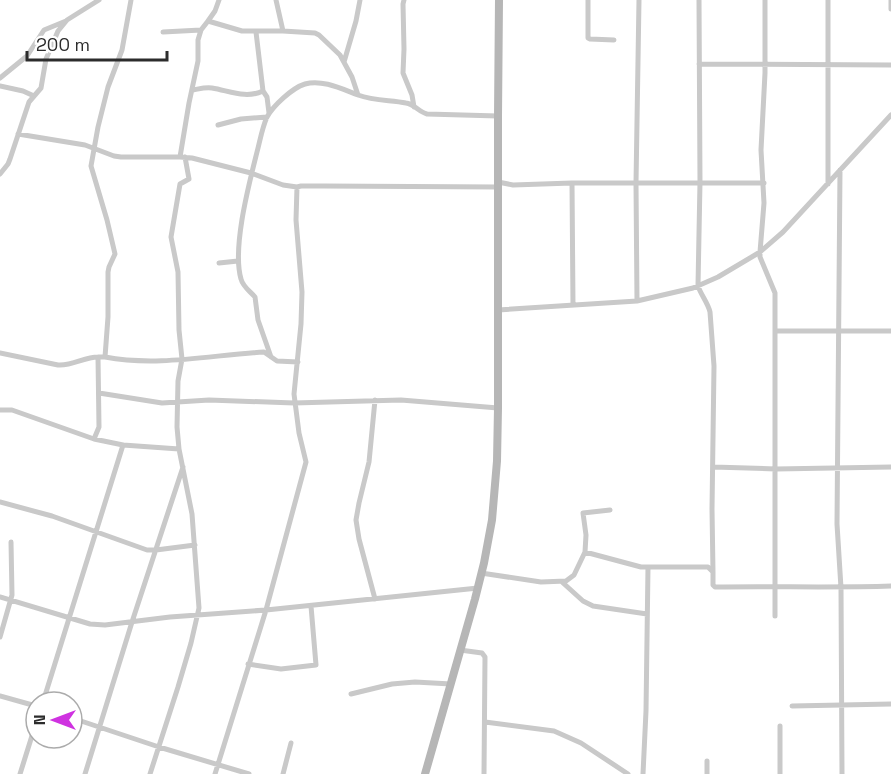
<svg xmlns="http://www.w3.org/2000/svg" width="891" height="774" font-family="'Space Grotesk',sans-serif">
  <rect width="100%" height="100%" fill="#fff"/>
  <g fill="none" stroke-linecap="round" stroke-linejoin="round">
    <path stroke="#c9c9c9" stroke-width="5" d="M276,0L283,31
      M404,0L403,4L404,49L403,73L412,95L414,107
      M588,0V38L590,39L614,40
      M699,0L700,182L698,286C701,295 708,303 710,312L714,366L712,509L713,572
      M765,0V73L761,150L764,203L760,252V257L775,293V616
      M828,0V184
      M891,0V9
      M208,21L215,11L219,0
      M163,32L201,30L208,21L242,31H283L315,33L319,35L340,55L352,77L358,95C374,101 390,100 406,103C414,104 419,112 427,114L498,116
      M256,32L263,91L267,97L269,113
      M344,62L356,21L360,0
      M699,64L891,65
      M0,78L27,56L44,30L66,21
      M0,86L23,91L34,96
      M193,90C199,89 205,87 212,88C230,91 246,99 263,91
      M218,125L241,119L267,117
      M18,134L85,145L114,156L121,157H180L192,158L251,173L283,185L297,187L301,186H324L498,187
      M180,157L189,103L198,61V40L201,30
      M840,170L837,524L841,588L842,774
      M0,174L8,164L10,159L29,102L41,88L46,59L58,31L67,20L99,0
      M498,182L513,185L572,183
      M219,263L238,261
      M637,301L636,183L639,0
      M573,305L572,183H764
      M498,310L637,301L693,288L718,277L760,252L783,232L891,115
      M775,331H891
      M0,353L58,365C73,366 84,357 98,357
      M105,357C158,367 211,355 264,352L277,361L298,362
      M271,357L258,320L255,297C250,291 243,287 241,279C232,248 249,184 257,152C260,141 262,128 267,117C273,106 292,88 305,84C322,79 342,89 358,95
      M99,393L162,403L209,400L294,403L401,400L498,408
      M375,400L369,462L359,503L356,520L359,539L375,599
      M0,410H12L94,439L123,445L179,449
      M94,439L99,427L98,357H105L108,317V272L109,267L115,254L107,220L91,166L98,127L108,87L122,50L131,0
      M713,467L776,469L891,467
      M0,502L52,516L147,550H156L195,545
      M585,552L641,567H708L713,572V585L715,587C774,586 832,588 891,586
      M481,573L541,582L566,581L574,575L585,552L586,535L583,513L610,510
      M562,582L583,601L593,606L647,614
      M0,597L90,624L105,625L170,617L266,610L478,588
      M0,637L12,595L11,542
      M460,650L482,653L485,657L484,774
      M248,664L281,669L316,665L311,606
      M351,694L392,684L415,682L451,684
      M0,696L36,706
      M43,702L123,445
      M792,706L891,704
      M72,718L159,747L249,774
      M485,722L554,731L581,743L628,774
      M20,774L36,723
      M85,774L132,622L183,467
      M150,774L178,687L191,643L199,608L192,514L179,449L177,427L178,381L182,359L179,330L178,272L171,237L180,184L189,179L185,157
      M215,774L266,610L306,462L299,433L294,394L301,324L302,292L296,220L297,187
      M283,774L291,743
      M643,774L646,711L648,567
      M707,774V761
      M780,774V726"/>
    <path stroke="#b6b6b6" stroke-width="8" d="M425,774L475,599L484,563L492,520L497,461L498,408V116L499,0"/>
  </g>
  <g transform="translate(54 720) rotate(270)"><circle r="28" fill="#ffffff" stroke="#ababab" stroke-width="1.5"/>
  <path d="M0-4.5L10 22L0 15L-10 22Z" fill="#cf32e0"/>
  <text y="-9" font-size="16" font-weight="bold" text-anchor="middle" fill="#2c2c2c">N</text>
  </g>
  <path d="M27 51v9h140v-9" fill="none" stroke="#2c2c2c" stroke-width="3"/>
  <text x="36" y="51" font-size="18" fill="#2c2c2c" stroke="#ffffff" stroke-width="4.5" paint-order="stroke">200 m</text>
</svg>
